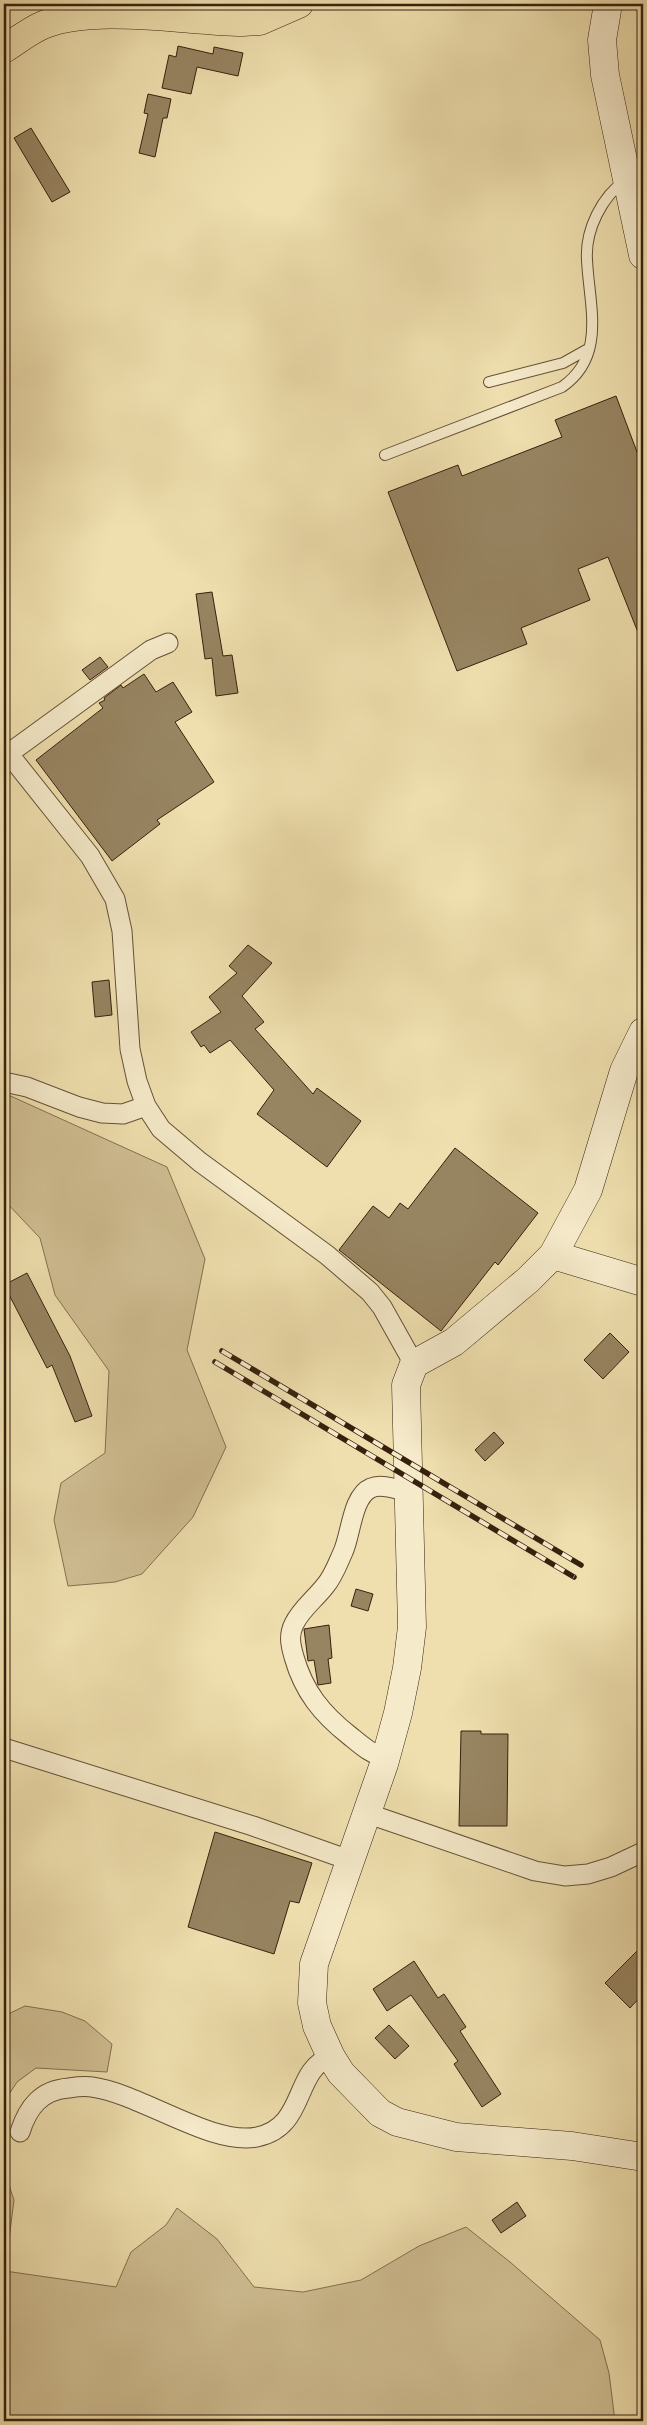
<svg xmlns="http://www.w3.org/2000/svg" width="647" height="2425" font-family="'IM FELL Double Pica',serif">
  <rect width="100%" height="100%" fill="#efdfae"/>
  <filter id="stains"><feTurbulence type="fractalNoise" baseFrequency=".004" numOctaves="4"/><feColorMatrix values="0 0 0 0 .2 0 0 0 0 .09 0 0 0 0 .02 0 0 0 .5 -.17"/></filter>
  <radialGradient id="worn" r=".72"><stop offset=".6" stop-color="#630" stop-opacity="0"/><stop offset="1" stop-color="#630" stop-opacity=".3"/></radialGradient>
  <path fill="#d0bf93" stroke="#847050" d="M4,1093L167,1167L205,1259L187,1350L226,1447L193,1517L142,1574L115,1582L68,1586L54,1520L61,1483L105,1453L109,1371L55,1295L40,1238L4,1200Z
    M25,2006L62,2012L85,2021L112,2044L107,2072L36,2068L17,2082L4,2102V2016Z
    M4,2171L14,2200L5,2271L116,2287L131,2252L166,2225L177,2208L217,2239L254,2287L303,2292L361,2280L419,2246L466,2227L510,2262L600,2340L609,2373L615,2421H4Z"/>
  <path fill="#978461" stroke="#37210e" d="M178,46L213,54L214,47L243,53L238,76L197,67L191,94L162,88L169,55L176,57Z
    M148,94L171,99L167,118H163L155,157L139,153L148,114L144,113Z
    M31,128L70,192L52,202L14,138Z
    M616,396L643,468V645L608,557L578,569L590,600L521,628L527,644L457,671L388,492L458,465L462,476L562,437L555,420Z
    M212,592L223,656L232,655L238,693L216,696L212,658L205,659L196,594Z
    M100,657L108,667L90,680L82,670Z
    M144,674L156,692L173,682L192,712L175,722L214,782L157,820L160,824L112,861L36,760L103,708L99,703L105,700L104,698L121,685L123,688Z
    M248,945L272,963L242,996L264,1022L255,1029L313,1094L317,1088L361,1121L327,1167L257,1114L274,1090L230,1040L210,1053L204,1045L201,1047L191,1032L221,1012L209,997L237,973L229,966Z
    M109,980L112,1015L95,1017L92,982Z
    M455,1148L538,1213L498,1265L495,1262L441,1331L339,1250L373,1206L389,1218L400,1203L408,1209Z
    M27,1273L70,1356L92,1416L75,1422L52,1365L47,1368L4,1285Z
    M610,1333L629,1352L603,1379L584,1360Z
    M494,1432L504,1443L485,1461L475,1450Z
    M356,1589L373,1594L368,1611L351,1606Z
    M329,1625L332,1658L328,1659L331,1683L318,1685L314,1660L308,1661L304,1629Z
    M461,1731H481V1734H508L507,1826H459Z
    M215,1832L312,1863L299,1903L290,1901L274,1954L188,1927Z
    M643,1945V1994L630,2008L605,1983Z
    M414,1961L438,1998L444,1994L466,2027L460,2031L501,2094L482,2107L454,2064L458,2061L411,1995L387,2011L373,1989Z
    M389,2025L409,2046L395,2059L375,2038Z
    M517,2202L526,2216L501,2233L492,2220Z"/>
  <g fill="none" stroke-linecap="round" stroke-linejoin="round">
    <defs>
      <path id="lane" d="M489,382L563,363L588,349
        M385,455L562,387C607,356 589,305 587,260C585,230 602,196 626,180"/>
      <path id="street" d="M4,748L90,856L115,899L122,931L130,1049L137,1081L146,1106L161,1129L200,1162L327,1255L370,1292L382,1307L414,1364
        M8,754L151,650L168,643
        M4,1082L27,1087L79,1107L102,1113L123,1114L146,1106
        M4,1748L253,1826L349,1860
        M385,1758C371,1754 361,1745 350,1736C322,1714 304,1692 294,1657C291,1646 288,1636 294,1624C301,1609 315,1599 325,1586C333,1577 338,1563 343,1552C351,1535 352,1496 371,1488C382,1483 398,1490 408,1492
        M366,1813L535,1871L565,1876L588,1874L611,1867L643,1852
        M20,2132C28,2107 41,2090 69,2088C76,2087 85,2086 92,2087C142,2094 211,2146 257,2137C307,2127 293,2069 331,2057"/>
      <path id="secondary" d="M608,4L602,40L605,75L643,255
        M643,1032L624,1071L588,1190L553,1255L528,1280L454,1342L414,1364L406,1385L412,1627L407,1668L398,1713L384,1764L314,1964L312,2003L317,2026L331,2057L341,2073L380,2113L397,2122L456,2137L572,2146L643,2157
        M553,1255L643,1282"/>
      <path id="primary" d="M4,49C17,41 29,31 43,25C94,4 186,21 242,22L260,21L299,4"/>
    </defs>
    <use href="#lane" stroke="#655036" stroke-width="12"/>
    <use href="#street" stroke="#655036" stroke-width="21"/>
    <use href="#secondary" stroke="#37210e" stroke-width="29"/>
    <use href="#primary" stroke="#37210e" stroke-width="29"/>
    <use href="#lane" stroke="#f5eaca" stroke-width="10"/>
    <use href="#street" stroke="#f5eaca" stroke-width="19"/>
    <use href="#secondary" stroke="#f5eaca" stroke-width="28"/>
    <use href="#primary" stroke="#efdfae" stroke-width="28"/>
    <defs>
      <path id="rail" d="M222,1351L581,1565
        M215,1362L574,1577"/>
    </defs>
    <use href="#rail" stroke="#37210e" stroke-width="5.5"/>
    <use href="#rail" stroke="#f5eaca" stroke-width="4" stroke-dasharray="11" stroke-linecap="butt"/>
  </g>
  <rect width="647" height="2425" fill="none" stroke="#efdfae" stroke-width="20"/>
  <rect x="5" y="5" width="637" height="2415" fill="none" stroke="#37210e" stroke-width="2.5"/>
  <rect x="10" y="10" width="627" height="2405" fill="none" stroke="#37210e"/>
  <rect width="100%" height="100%" filter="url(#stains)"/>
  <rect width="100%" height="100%" fill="url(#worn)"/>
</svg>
